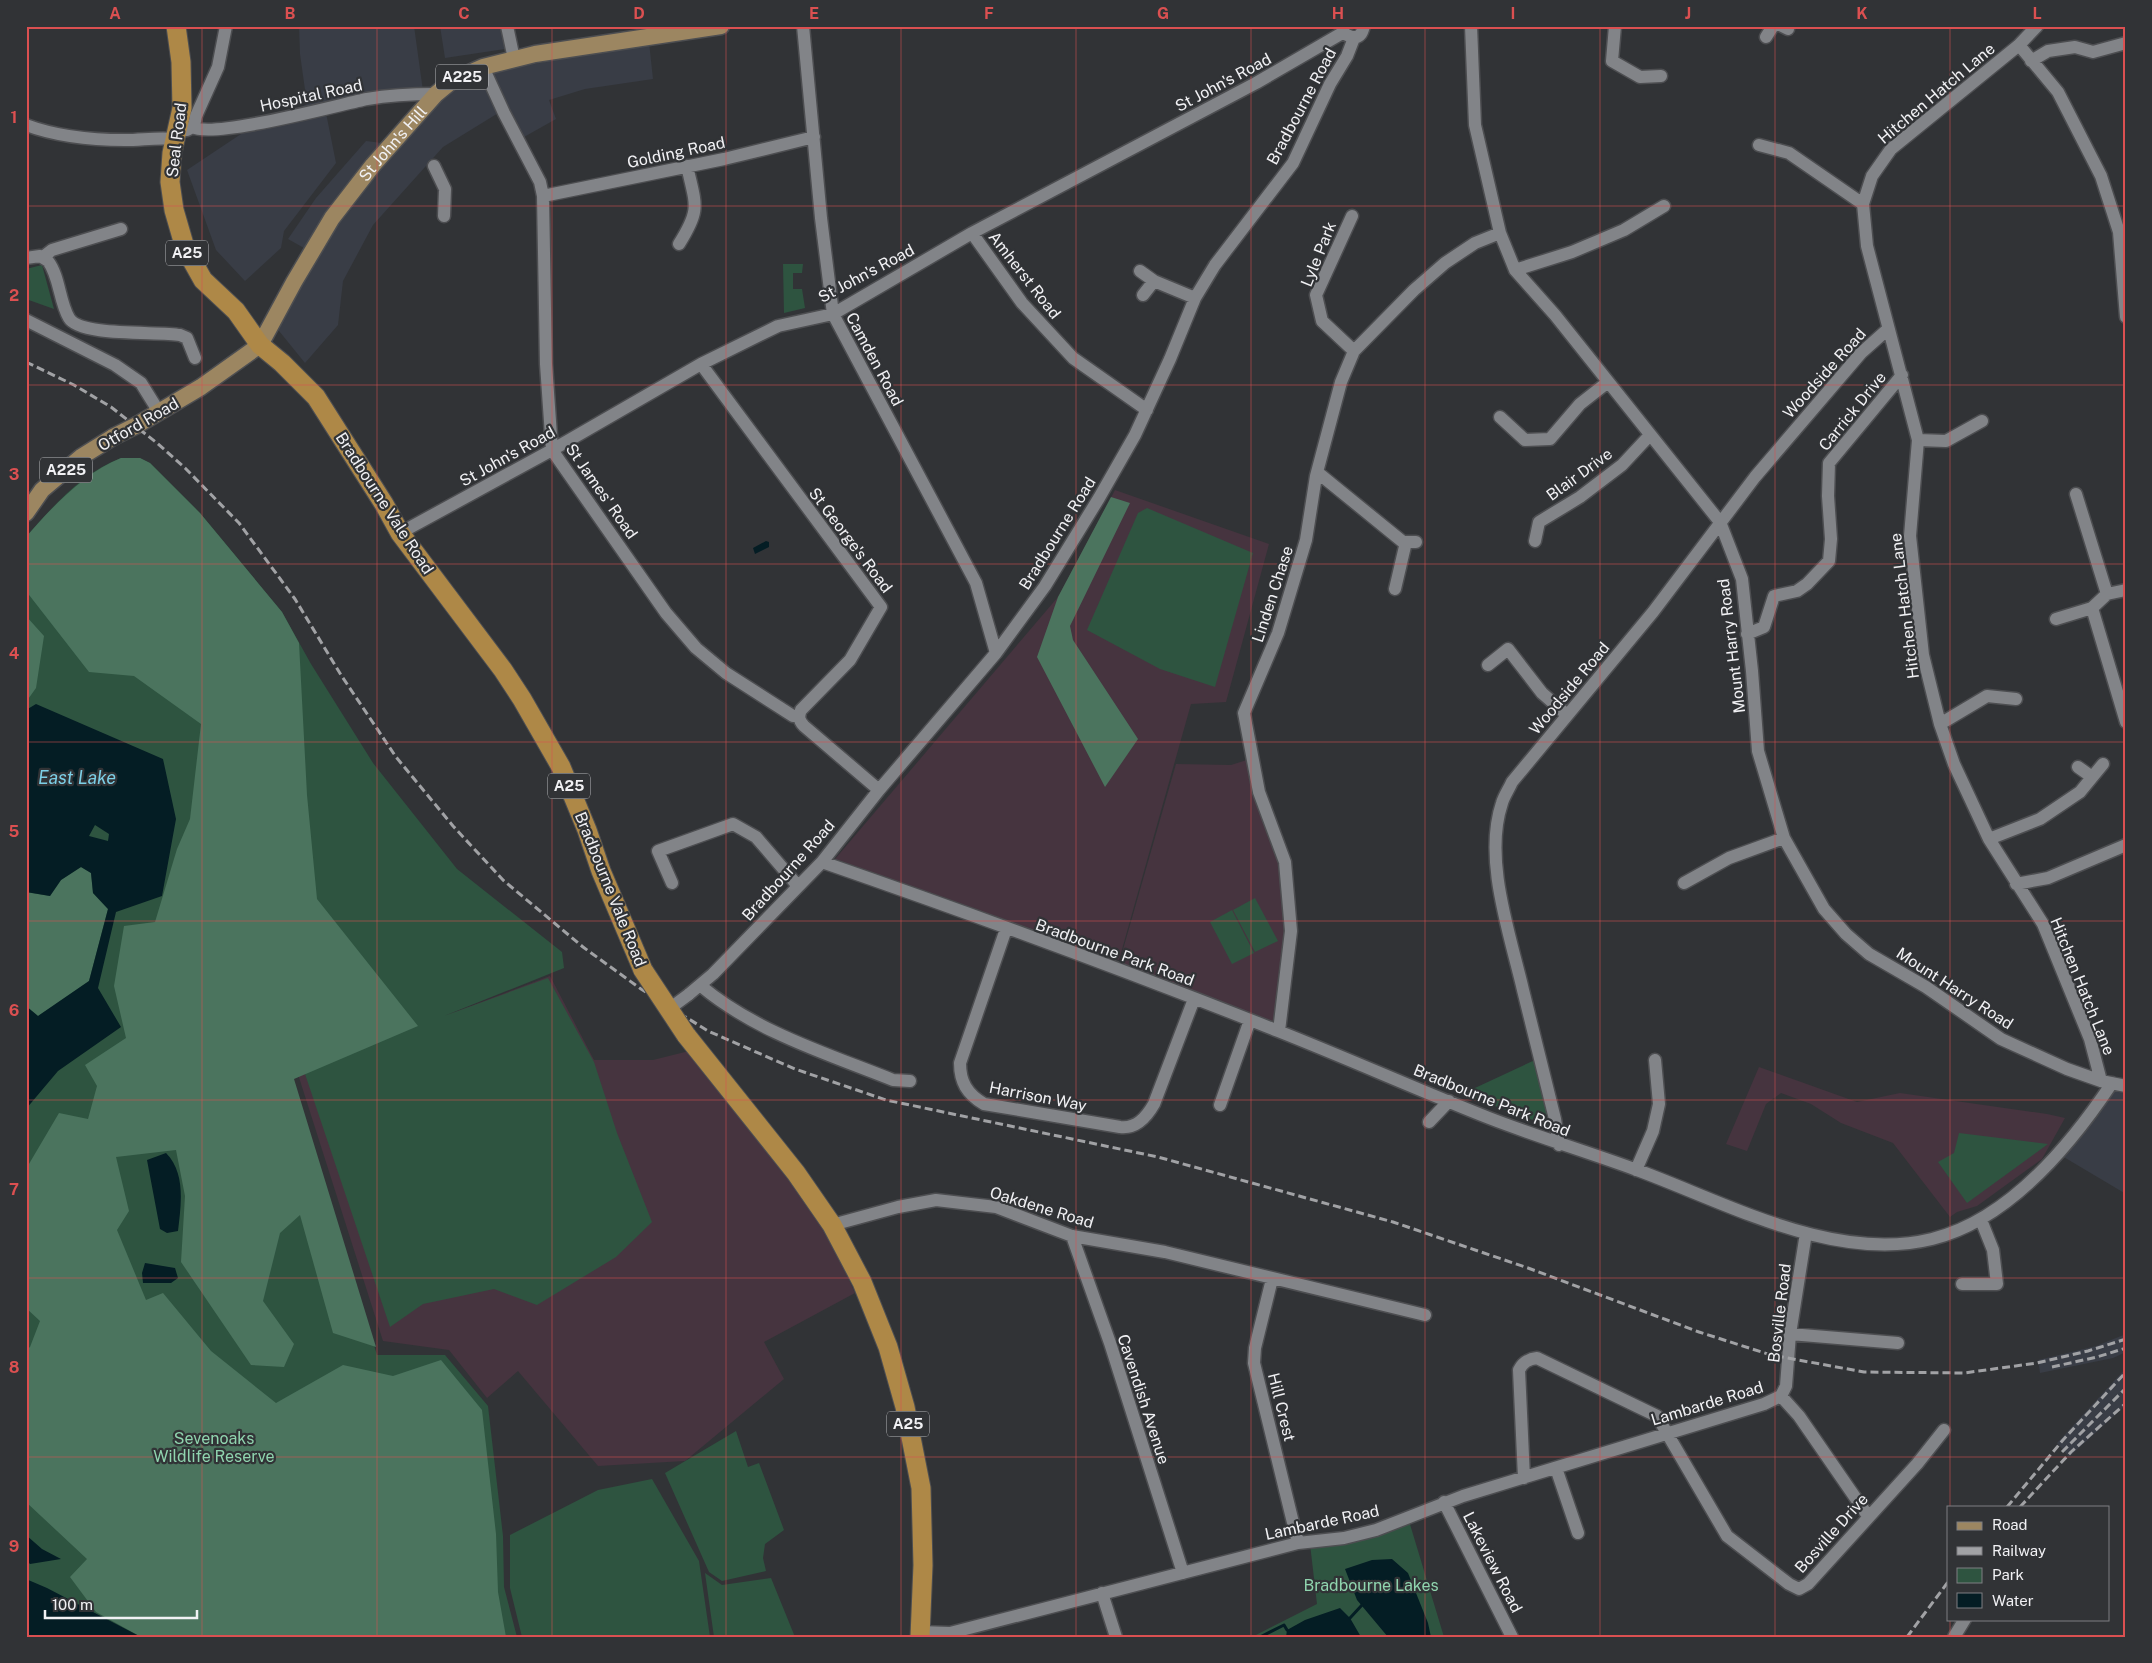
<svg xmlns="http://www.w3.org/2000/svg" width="2152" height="1663" font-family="'Public Sans',sans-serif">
  <rect width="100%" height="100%" fill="#313336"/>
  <path fill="#393d46" d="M299,26H414L423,91L324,103L336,163L284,231L281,248L245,281L216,250L187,170L241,134L307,104L300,54Z
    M440,26H501L505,49L445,58Z
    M649,42L653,79L585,89L549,100L556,119L524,137L508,107L443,147L373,225L343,281L338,325L305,363L275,326L305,266L378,163L444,93L482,74Z
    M366,141L382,143L326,211L304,248L288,239L316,198Z
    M2119,1086L2126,1088V1194L2062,1156Z
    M2126,1334V1352L2113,1358L2040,1373L2038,1360L2096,1346Z
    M2126,1368V1405L2069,1457L2057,1443Z"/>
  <path fill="#46343f" d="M1115,490L1269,544L1226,702L1191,704L1119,960L835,859L1058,597Z
    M1250,759L1284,863L1287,932L1275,1023L1122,963L1120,960L1176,764L1231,765Z
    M550,976L594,1060H653L689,1051L790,1174L828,1234L855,1293L764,1342L784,1379L685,1461L598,1466L518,1371L487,1398L449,1350L383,1341L296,1068L418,1026Z
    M1759,1067L1857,1102L1900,1093L2047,1114L2065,1118L2042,1159L1977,1206L1957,1212L1950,1217L1893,1143L1841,1123L1811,1104L1781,1093L1766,1104L1747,1151L1726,1144Z"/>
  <path fill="#2e5440" d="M783,264H803L802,273H793V289H802L805,308L784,313Z
    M42,265L54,309L26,299V269Z
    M121,458H140L150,463L200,513L282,612L311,664L373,763L457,869L562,952L564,968L444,1016L548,978L594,1062L617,1133L652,1222L616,1257L537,1305L494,1289L423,1304L390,1327L303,1068L289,1066L377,1355H445L488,1406L503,1536L504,1587L517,1637H26V537C52,507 83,472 121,458Z
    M1147,508L1253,553L1215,687L1160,669L1087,630L1138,513Z
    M1255,898L1278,941L1255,952L1233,910Z
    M1232,910L1254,953L1232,964L1210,922Z
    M1535,1060L1552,1127L1462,1094Z
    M1959,1133L2048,1144L1967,1203L1938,1162L1954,1153Z
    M736,1431L748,1467L759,1463L784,1530L765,1544L763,1558L766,1571L722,1581L709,1572L665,1473Z
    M652,1479L699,1561L710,1637H522L510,1588V1535L598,1490Z
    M1409,1521L1444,1637H1252L1317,1604L1310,1544Z
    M705,1573L722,1585L771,1578L795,1637H714Z"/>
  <path fill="#4b745e" d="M121,458H140L150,463L200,513L282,612L299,643L307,795L317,899L418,1026L294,1079L376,1347L333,1333L300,1215L280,1233L263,1301L294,1344L284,1367L251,1365L181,1262L185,1196L176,1150L116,1157L129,1211L117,1230L146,1300L163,1293L211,1351L276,1403L343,1365L393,1376L441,1360L482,1410L496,1534L498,1592L506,1637H141L96,1612L70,1577L87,1559L26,1502V1350L30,1347L40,1321L26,1308V1169L59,1113L88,1119L97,1086L85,1065L126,1038L114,986L124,926L155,922L177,849L190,819L201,724L134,676L89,672L26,591V537C51,508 85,472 121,458Z
    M1111,497L1130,503L1070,626L1073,640L1138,739L1105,787L1037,657L1058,597Z
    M26,616L44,636L36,688L26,702Z
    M81,867L91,873L93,893L108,909L89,981L38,1016L26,1006V892L50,896L61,880Z"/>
  <path fill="#041d24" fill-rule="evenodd" d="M766,541L769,542V547L755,554L753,548Z
    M36,704L163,759L176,819L162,896L116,912L98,988L121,1027L58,1071L26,1109V1006L38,1016L89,981L108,909L93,893L91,873L81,867L61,880L50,896L26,892V710ZM95,825L109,834L108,841L89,836Z
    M166,1153C186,1173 181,1205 178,1231L167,1233L160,1229L147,1160Z
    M145,1263L175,1268L178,1278L171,1283H143L142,1273Z
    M26,1535L42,1549L61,1559L30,1564L26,1560Z
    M1392,1559L1408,1573L1428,1623L1431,1637H1388L1357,1600L1345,1569L1372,1560Z
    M26,1579L47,1588L141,1637H26Z
    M1340,1608L1350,1618L1361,1637H1286L1287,1630L1305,1620Z"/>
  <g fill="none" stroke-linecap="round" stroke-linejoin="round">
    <path stroke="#041d24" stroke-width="3" d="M1350,1618L1362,1605
      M1260,1637L1284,1625L1287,1630"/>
    <defs>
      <path id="minor" d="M507,26L514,59
        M803,26L821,218L833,314L976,583L996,653
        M1471,26L1475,125L1500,233L1515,270L1555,315L1720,522L1742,579L1752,671L1758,751L1784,838L1824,909L1846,934L1869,954L1926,987L2001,1039L2067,1069L2101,1081L2126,1086
        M1615,26L1612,61L1640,77L1661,76
        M1782,26L1788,29
        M2037,26L2019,45L1891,149L1872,176L1863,204L1867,246L1918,440L1910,536L1923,655L1940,724L1954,764L1989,839L2043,924L2090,1039L2101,1081
        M1347,35L1354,38C1361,36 1362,33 1364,26
        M1766,37L1773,26
        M2019,45L2058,92L2101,176L2119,232L2126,317
        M2031,61L2048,51L2075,47L2093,52L2126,43
        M483,67L504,113L540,182L543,196L546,364L552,450L666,613L696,648L726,673L793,716H799
        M26,125C58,137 91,140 125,140C142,140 158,137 175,139
        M193,127C213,139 338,105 367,99C390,95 413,94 436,94
        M187,130L194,126L196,116L218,67L226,26
        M1759,145L1789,153L1863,204
        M434,166L445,189L444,216
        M543,196L724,159L814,137
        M1352,216L1316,295L1322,321L1354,351
        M972,233L1022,303L1073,358L1147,410
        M679,244C701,209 696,206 687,166
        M43,257L52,250L121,229
        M26,258L40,256L48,261C60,277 59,301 69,318C80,337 158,331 180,335L187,338L195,358
        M1515,270L1572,252L1624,230L1664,206
        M1140,271L1154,281L1195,298
        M1143,295L1154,281
        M26,320L115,365L141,383L159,412
        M701,364L881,607L850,660L801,710C798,717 799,721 804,726L879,790
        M1500,417L1525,440L1550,439L1580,404L1608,382
        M1918,440L1946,441L1982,421
        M1317,472L1403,542H1416
        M2076,494L2107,594
        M400,533L552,450L701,364L778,326L833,314L972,233L1256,83L1344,32
        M1535,541L1539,522L1580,497L1622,465L1650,435
        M1395,589L1406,542
        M2092,608L2126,722
        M2056,619L2092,608L2107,594L2126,590
        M1747,634L1764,627L1774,596L1797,591L1807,584L1829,561L1831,539L1828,496L1829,463L1902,375
        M1488,665L1508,649L1542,693L1567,715
        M1940,724L1987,696L2016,699
        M2078,767L2092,777
        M1989,839L2040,819L2080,792L2103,764
        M822,862C975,915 1127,971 1278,1031C1349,1059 1418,1090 1489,1118C1538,1137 1588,1152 1637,1170C1727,1203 1834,1263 1932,1239C2009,1220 2070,1146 2112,1083
        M672,883L658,851L733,824L756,837L798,886
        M1684,883L1729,858L1784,838
        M2016,884L2048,878L2126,845
        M1006,929L960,1063C960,1082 967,1094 984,1104L1120,1127C1136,1129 1146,1118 1154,1104L1194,999
        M701,986C756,1032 828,1054 893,1080L910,1081
        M688,995L713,974L822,862L879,790L996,653L1045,586L1099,498L1135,435L1170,359L1195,298L1215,265L1293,163L1330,84L1347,56L1354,38
        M1279,1031L1291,931L1285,862L1259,792L1244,713L1278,633L1306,540L1316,476L1341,382L1354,351L1414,290L1445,263L1475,243L1500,233
        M1220,1105L1250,1020
        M1429,1122L1449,1101
        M1559,1145L1555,1119C1544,1076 1534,1033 1523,990C1510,934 1483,859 1502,803C1504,796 1509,789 1512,782L1653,612L1755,477L1861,353L1888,329
        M1636,1170L1653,1131L1659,1104L1655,1060
        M832,1225L898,1207L936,1200L996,1207L1072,1236L1165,1252L1425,1315
        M1072,1236L1110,1343L1183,1573
        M1272,1279L1255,1348L1254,1363L1298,1543
        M1962,1284H1997L1993,1250L1981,1220
        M1790,1334L1898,1343
        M1781,1396L1786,1386L1790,1334L1806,1233
        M1781,1396L1799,1416L1868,1516
        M1556,1468L1578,1533
        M1524,1478L1519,1370C1523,1362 1528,1359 1537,1358L1657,1416L1727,1536L1789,1584L1799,1589L1808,1584L1917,1464L1944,1430
        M1444,1502L1512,1637
        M1102,1593L1116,1637
        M920,1632L950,1633L1298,1543L1344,1538L1376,1530L1463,1496L1764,1404L1781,1396
        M1954,1637L1965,1619"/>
      <g id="major">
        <path id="s1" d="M137,425L201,387L260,345L294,282L332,218L373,165L436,94L453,80L483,67L535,54L721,26"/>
        <path d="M26,513L42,490L81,457L113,437"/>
      </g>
      <path id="highway" d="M176,26L181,62L182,108L172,153L170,182L174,210L185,248L203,280L236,311L260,345L282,363L316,397L384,504L400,533L503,670L522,699L561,767L587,830L601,871L643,970
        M686,1035L796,1173L832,1225L862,1282L888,1347L905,1407L921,1488L923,1565L920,1637"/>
    </defs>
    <use href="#minor" stroke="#4d4e51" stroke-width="15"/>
    <use href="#major" stroke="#4d4e51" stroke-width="19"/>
    <use href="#highway" stroke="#4d4e51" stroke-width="21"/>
    <use href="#minor" stroke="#828488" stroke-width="12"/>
    <use href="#major" stroke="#9c8661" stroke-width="16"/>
    <use href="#highway" stroke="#ae8847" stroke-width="19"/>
    <path stroke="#a1a2a5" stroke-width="3" stroke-dasharray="8 4" stroke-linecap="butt" d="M26,362L74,385L111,407L157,443L185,468L239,523L295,599L341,675L396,757L453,826L503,880L583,947L641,989L708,1031L795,1069L886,1100L1158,1157L1393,1222L1528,1268L1699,1332L1771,1355L1864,1372L1964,1373L2037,1363L2088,1351L2126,1339
      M2052,1367L2097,1357L2126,1348
      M2062,1452L2126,1388
      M2007,1507L2063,1440L2126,1372
      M2020,1507L2071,1452L2126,1403
      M1907,1637L1948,1582"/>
    <defs>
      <path id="minor-bridge" d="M669,1009L688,995"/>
      <path id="major-bridge" d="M113,437L137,425"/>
      <path id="highway-bridge" d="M643,970L686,1035"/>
    </defs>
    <use href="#minor-bridge" stroke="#4d4e51" stroke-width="15" stroke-linecap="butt"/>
    <use href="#major-bridge" stroke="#4d4e51" stroke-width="19" stroke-linecap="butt"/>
    <use href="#highway-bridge" stroke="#4d4e51" stroke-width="21" stroke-linecap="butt"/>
    <use href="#minor-bridge" stroke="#828488" stroke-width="12"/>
    <use href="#major-bridge" stroke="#9c8661" stroke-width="16"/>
    <use href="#highway-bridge" stroke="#ae8847" stroke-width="19"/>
  </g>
  <path fill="none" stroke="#db5051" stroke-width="1" stroke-opacity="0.55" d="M202,26V1637M377,26V1637M552,26V1637M726,26V1637M901,26V1637M1076,26V1637M1251,26V1637M1425,26V1637M1600,26V1637M1775,26V1637M1950,26V1507M26,206H2126M26,385H2126M26,564H2126M26,742H2126M26,921H2126M26,1100H2126M26,1278H2126M26,1457H2126M1950,1619V1637"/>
  <g text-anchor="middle" stroke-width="4.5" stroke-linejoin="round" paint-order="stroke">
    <g fill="#313336" stroke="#b7b8bb" stroke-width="1">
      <rect x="436" y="64.5" width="52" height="25" rx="4"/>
      <rect x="166" y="240.5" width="42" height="25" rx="4"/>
      <rect x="40" y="457.5" width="52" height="25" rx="4"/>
      <rect x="548" y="773.5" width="42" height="25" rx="4"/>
      <rect x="887" y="1411.5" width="42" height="25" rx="4"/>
    </g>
    <g font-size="15" font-weight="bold" fill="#f1f1f4">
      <text x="462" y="82">A225</text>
      <text x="187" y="258">A25</text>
      <text x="66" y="475">A225</text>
      <text x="569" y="791">A25</text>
      <text x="908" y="1429">A25</text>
    </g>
    <g font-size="16" fill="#f1f1f4" stroke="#313336">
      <text transform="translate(1223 82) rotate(-28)" y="6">St John's Road</text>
      <text transform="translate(1936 93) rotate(-40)" y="6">Hitchen Hatch Lane</text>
      <text transform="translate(311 95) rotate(-12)" y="6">Hospital Road</text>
      <text transform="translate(1301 106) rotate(-62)" y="6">Bradbourne Road</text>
      <text transform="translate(176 140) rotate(-83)" y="6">Seal Road</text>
      <text dy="6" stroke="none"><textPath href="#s1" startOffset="389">St John's Hill</textPath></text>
      <text transform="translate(676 152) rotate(-12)" y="6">Golding Road</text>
      <text transform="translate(1318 254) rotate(-68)" y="6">Lyle Park</text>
      <text transform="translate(866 273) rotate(-28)" y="6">St John's Road</text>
      <text transform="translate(1025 275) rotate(52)" y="6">Amherst Road</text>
      <text transform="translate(875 359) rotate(62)" y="6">Camden Road</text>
      <text transform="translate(1824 373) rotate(-48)" y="6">Woodside Road</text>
      <text transform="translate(1852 411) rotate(-51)" y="6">Carrick Drive</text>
      <text transform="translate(138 424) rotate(-30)" y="6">Otford Road</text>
      <text transform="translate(507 456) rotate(-29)" y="6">St John's Road</text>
      <text transform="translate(1579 474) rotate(-36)" y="6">Blair Drive</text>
      <text transform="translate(602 491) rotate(55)" y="6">St James' Road</text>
      <text transform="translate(385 503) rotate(57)" y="6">Bradbourne Vale Road</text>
      <text transform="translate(1057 533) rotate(-58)" y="6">Bradbourne Road</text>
      <text transform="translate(851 540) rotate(53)" y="6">St George's Road</text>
      <text transform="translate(1272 594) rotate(-72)" y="6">Linden Chase</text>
      <text transform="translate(1904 606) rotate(-97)" y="6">Hitchen Hatch Lane</text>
      <text transform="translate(1731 646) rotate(-97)" y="6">Mount Harry Road</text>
      <text transform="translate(1569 688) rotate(-50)" y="6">Woodside Road</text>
      <text transform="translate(788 870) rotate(-48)" y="6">Bradbourne Road</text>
      <text transform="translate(611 889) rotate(68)" y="6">Bradbourne Vale Road</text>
      <text transform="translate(1115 952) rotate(20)" y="6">Bradbourne Park Road</text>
      <text transform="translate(2083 986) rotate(68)" y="6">Hitchen Hatch Lane</text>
      <text transform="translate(1955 988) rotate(33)" y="6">Mount Harry Road</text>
      <text transform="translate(1038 1096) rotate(11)" y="6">Harrison Way</text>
      <text transform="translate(1492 1100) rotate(22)" y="6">Bradbourne Park Road</text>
      <text transform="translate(1042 1207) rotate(17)" y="6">Oakdene Road</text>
      <text transform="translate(1779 1313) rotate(-83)" y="6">Bosville Road</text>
      <text transform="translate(1144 1399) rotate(72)" y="6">Cavendish Avenue</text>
      <text transform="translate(1707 1403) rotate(-17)" y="6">Lambarde Road</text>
      <text transform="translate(1282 1407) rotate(76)" y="6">Hill Crest</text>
      <text transform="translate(1322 1522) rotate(-12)" y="6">Lambarde Road</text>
      <text transform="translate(1831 1533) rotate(-48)" y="6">Bosville Drive</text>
      <text transform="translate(1493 1562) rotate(63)" y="6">Lakeview Road</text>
    </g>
    <g font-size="16" fill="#90d5af" stroke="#313336">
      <text x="214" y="1444">Sevenoaks<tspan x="214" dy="18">Wildlife Reserve</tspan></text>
      <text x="1371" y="1591">Bradbourne Lakes</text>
    </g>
    <g font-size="18" font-style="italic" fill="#7ccfe6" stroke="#313336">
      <text x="77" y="784">East Lake</text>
    </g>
  </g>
  <rect width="2152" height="1663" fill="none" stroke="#313336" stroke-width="55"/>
  <rect x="1947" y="1506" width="162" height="115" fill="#313336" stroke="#7e7f82"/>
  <rect x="1957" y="1522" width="25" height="8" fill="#9c8661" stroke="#7e7f82"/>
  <text x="1992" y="1530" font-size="15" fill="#f1f1f4">Road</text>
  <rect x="1957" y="1547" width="25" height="8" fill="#a1a2a5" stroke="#7e7f82"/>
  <text x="1992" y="1556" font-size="15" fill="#f1f1f4">Railway</text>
  <rect x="1957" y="1568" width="25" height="15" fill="#2e5440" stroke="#7e7f82"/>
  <text x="1992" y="1580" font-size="15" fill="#f1f1f4">Park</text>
  <rect x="1957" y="1593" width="25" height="15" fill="#041d24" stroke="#7e7f82"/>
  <text x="1992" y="1606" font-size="15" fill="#f1f1f4">Water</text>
  <path d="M45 1610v8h152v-8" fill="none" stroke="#f1f1f4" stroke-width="2.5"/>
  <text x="52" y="1610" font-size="15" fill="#f1f1f4" stroke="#313336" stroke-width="4" paint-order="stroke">100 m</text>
  <rect x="28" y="28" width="2096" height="1608" fill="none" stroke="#db5051" stroke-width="2"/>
  <g font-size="16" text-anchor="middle" font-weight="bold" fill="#db5051">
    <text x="115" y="19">A</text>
    <text x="290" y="19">B</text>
    <text x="464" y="19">C</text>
    <text x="639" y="19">D</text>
    <text x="814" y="19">E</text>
    <text x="989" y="19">F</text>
    <text x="1163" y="19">G</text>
    <text x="1338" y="19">H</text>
    <text x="1513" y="19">I</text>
    <text x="1688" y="19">J</text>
    <text x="1862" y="19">K</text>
    <text x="2037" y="19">L</text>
    <text x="14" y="123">1</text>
    <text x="14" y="301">2</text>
    <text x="14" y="480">3</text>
    <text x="14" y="659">4</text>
    <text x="14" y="837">5</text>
    <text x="14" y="1016">6</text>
    <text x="14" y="1195">7</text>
    <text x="14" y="1373">8</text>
    <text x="14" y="1552">9</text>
  </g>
</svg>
